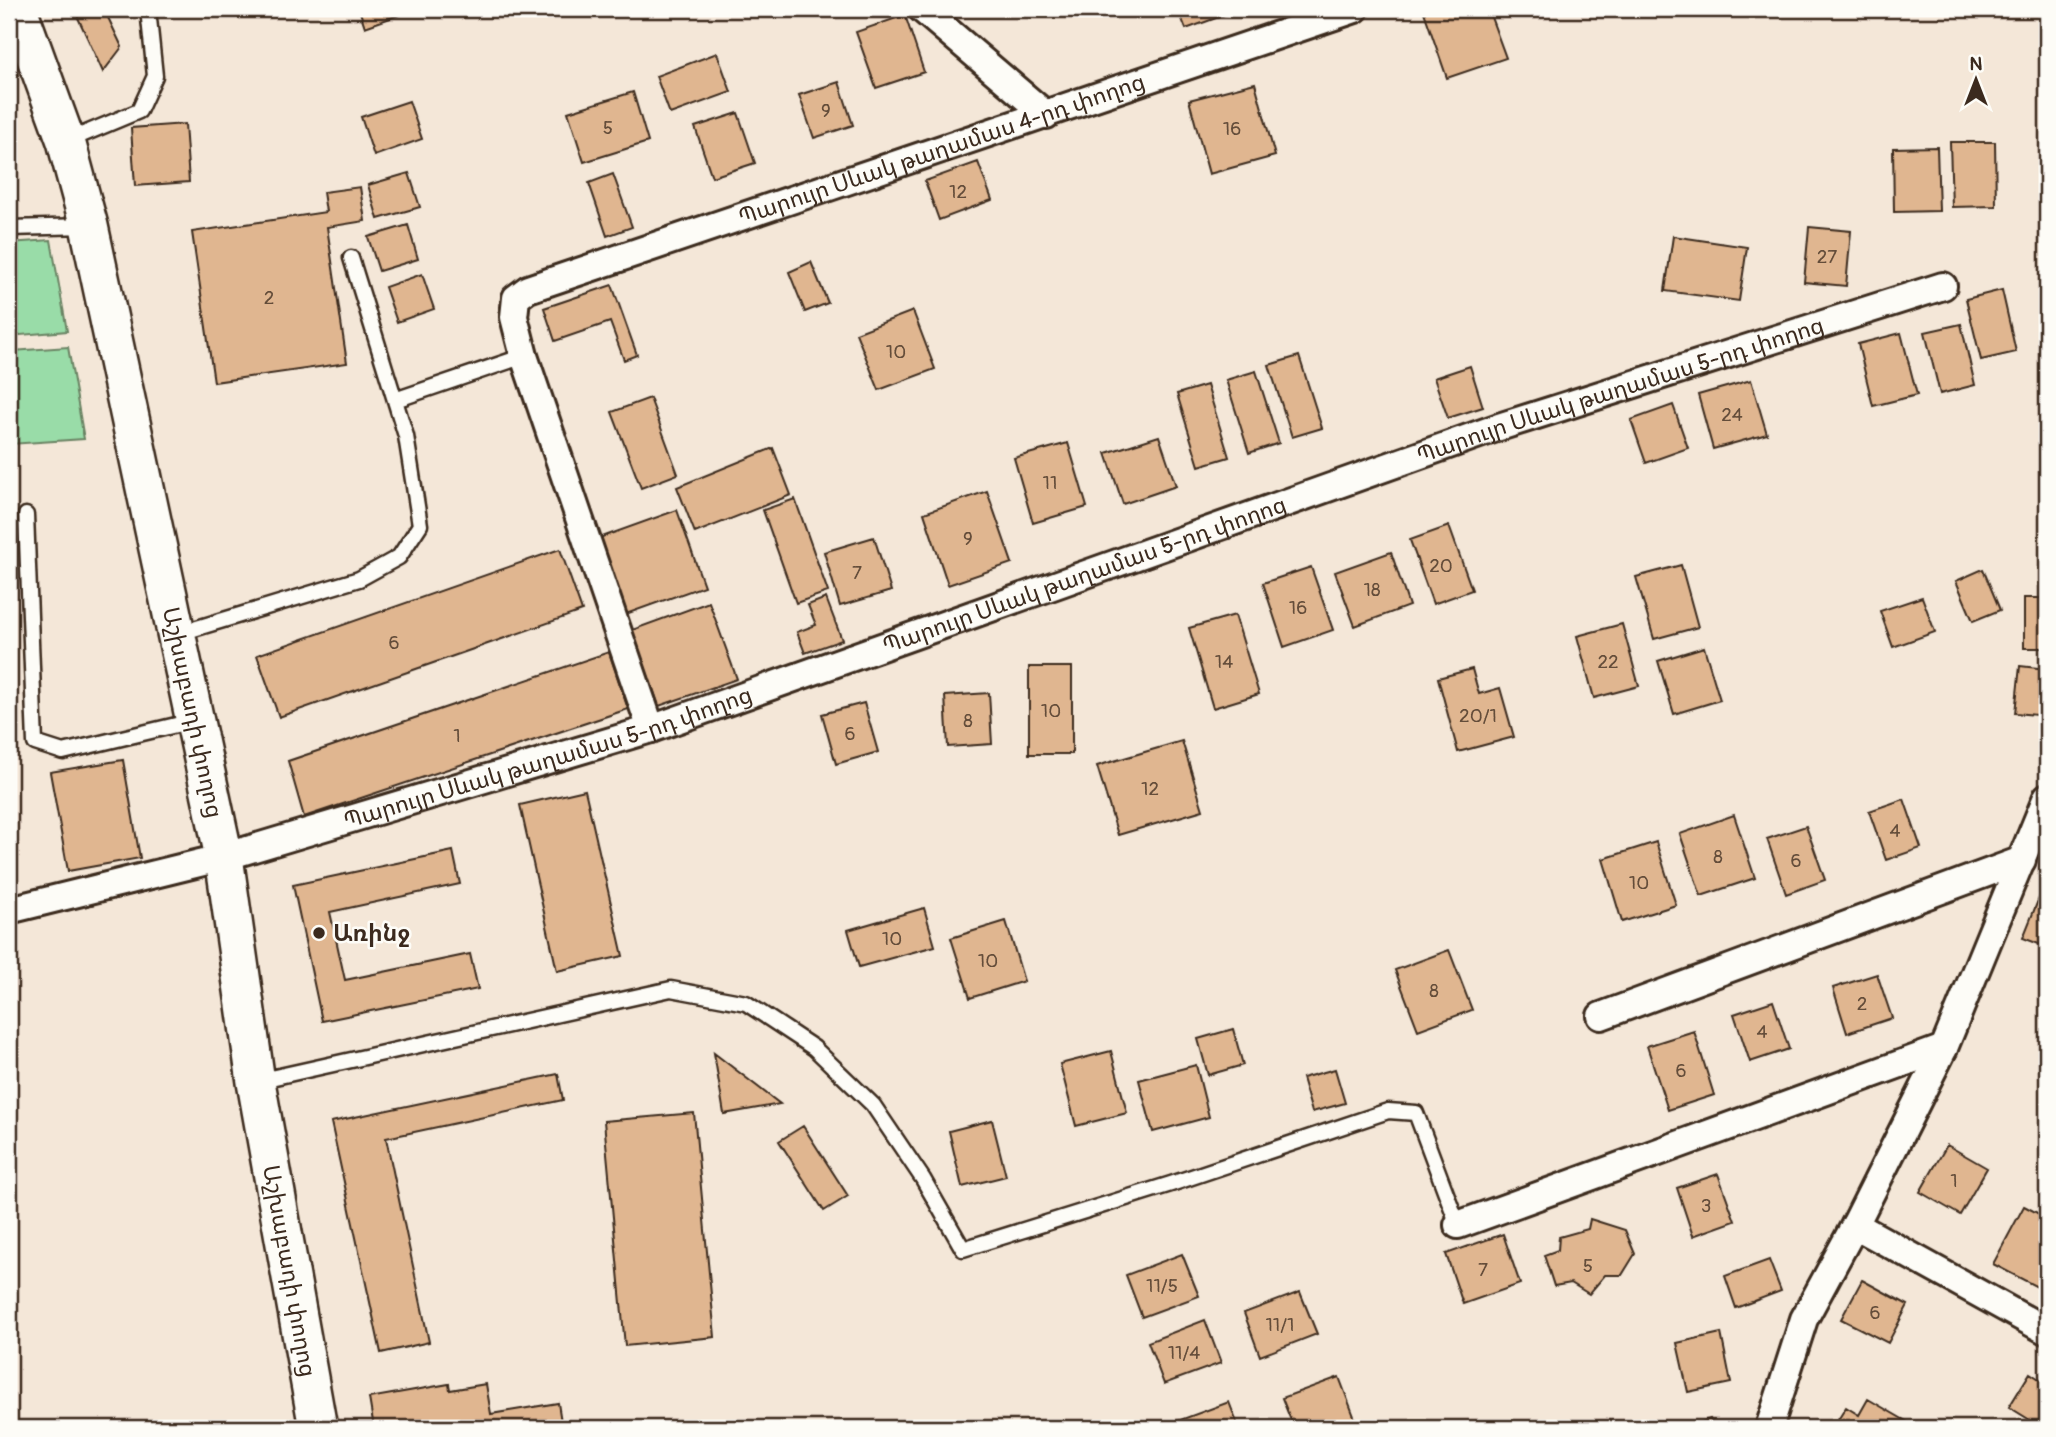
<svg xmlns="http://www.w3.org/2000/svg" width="2056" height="1437" font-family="Pangolin,'Noto Sans Armenian',sans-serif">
  <rect width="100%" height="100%" fill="#f4e7d8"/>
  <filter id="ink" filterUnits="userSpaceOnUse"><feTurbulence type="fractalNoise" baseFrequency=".0143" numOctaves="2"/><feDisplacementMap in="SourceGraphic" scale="14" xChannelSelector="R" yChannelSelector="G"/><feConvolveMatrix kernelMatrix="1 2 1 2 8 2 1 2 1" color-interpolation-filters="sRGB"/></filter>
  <g filter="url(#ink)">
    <path fill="#99dca8" stroke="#6a8363" stroke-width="2" d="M51,240L67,331L9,336V243Z
      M68,347L84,439L10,444L9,354L12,351Z"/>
    <path fill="#e0b690" stroke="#3b2a1e" stroke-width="2" d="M74,9H104L122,47L103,72Z
      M359,9H416L365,27Z
      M1178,9H1241L1186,29Z
      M1423,9H1488L1506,58L1447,78Z
      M905,15L924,72L876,88L856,32Z
      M717,53L731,92L670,114L656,76Z
      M839,82L853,125L814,138L799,95Z
      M1255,83L1275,156L1209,174L1189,100Z
      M633,92L648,142L584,162L568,112Z
      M409,101L422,139L374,156L361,117Z
      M738,113L755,163L712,177L695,127Z
      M185,124L189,182L135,186L131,128Z
      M1950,142H1995L1996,206L1952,207Z
      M1937,147L1939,211L1894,212L1893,148Z
      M978,162L992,200L939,220L925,181Z
      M409,173L420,207L378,219L368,185Z
      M613,174L632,227L607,236L589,183Z
      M360,187L365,221L327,227L347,363L214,382L192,232L326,212L323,192Z
      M408,225L418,259L379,271L368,237Z
      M1809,227L1851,231L1846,286L1804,282Z
      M1673,236L1747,247L1739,301L1665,291Z
      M811,262L828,303L805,312L789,272Z
      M422,274L434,309L397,322L385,287Z
      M612,285L637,355L624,360L610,322L555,341L544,308Z
      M2002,290L2016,352L1981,360L1966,299Z
      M913,311L935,369L879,390L856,333Z
      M1961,324L1975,385L1940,394L1925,332Z
      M1901,333L1917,395L1873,406L1858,344Z
      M1299,356L1322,428L1292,437L1269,365Z
      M1470,366L1483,407L1448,418L1434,378Z
      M1256,371L1279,443L1249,453L1226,380Z
      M1751,380L1767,434L1713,449L1698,395Z
      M1207,385L1229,457L1199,466L1177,394Z
      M650,398L678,474L641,488L612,412Z
      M1673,405L1688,448L1646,463L1631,420Z
      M1159,436L1176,486L1123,504L1106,453Z
      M1068,443L1087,507L1033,523L1014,458Z
      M773,448L791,495L695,533L677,487Z
      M987,491L1012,563L948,585L924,513Z
      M795,499L828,592L796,603L763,510Z
      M677,510L704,586L626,614L599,538Z
      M1449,526L1472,590L1433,604L1410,540Z
      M874,537L891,591L840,606L824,552Z
      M560,549L582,611L279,717L257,655Z
      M1391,552L1409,606L1355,626L1335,572Z
      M1681,565L1698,627L1654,639L1636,577Z
      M1311,567L1333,630L1284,647L1263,583Z
      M1983,569L2000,610L1973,621L1956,581Z
      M1922,597L1935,632L1893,647L1880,611Z
      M826,598L842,640L805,653L797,632L816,625L808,605Z
      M2024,598H2047V648H2024Z
      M709,602L737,679L659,706L632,630Z
      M1235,615L1259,694L1213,708L1189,628Z
      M1622,624L1639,686L1594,698L1577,636Z
      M1704,647L1720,700L1674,714L1658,661Z
      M609,652L628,709L304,817L288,761Z
      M2020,666L2047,669V716L2015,713Z
      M1029,667H1072V754H1029Z
      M1472,669L1479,694L1500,688L1514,737L1458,752L1438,678Z
      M989,693L992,744L948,747L945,696Z
      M864,703L878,752L836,764L822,714Z
      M1182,741L1203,810L1118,835L1097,766Z
      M123,760L140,858L68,871L50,772Z
      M585,790L623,956L557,971L520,805Z
      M1904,799L1921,848L1886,860L1869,811Z
      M1734,815L1755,878L1701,896L1680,834Z
      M1806,826L1825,880L1786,894L1767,839Z
      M1656,842L1676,905L1622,922L1603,859Z
      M453,851L460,884L330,912L345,980L470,954L478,989L322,1021L293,885Z
      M2043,888L2047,890V947L2023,938Z
      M924,908L935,946L859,967L848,930Z
      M1006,921L1024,981L970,998L951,938Z
      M1449,950L1472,1010L1418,1030L1395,970Z
      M1877,974L1892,1018L1847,1033L1833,988Z
      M1773,1001L1789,1049L1750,1062L1734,1014Z
      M1233,1029L1243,1065L1208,1075L1198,1039Z
      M1694,1031L1714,1095L1668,1110L1647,1046Z
      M1111,1051L1127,1113L1076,1126L1060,1064Z
      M714,1053L780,1104L724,1114Z
      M1196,1065L1209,1117L1153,1132L1139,1080Z
      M1335,1069L1345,1103L1312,1112L1302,1078Z
      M558,1074L563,1100L386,1138L429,1342L381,1353L331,1122Z
      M694,1113L715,1337L625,1346L604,1121Z
      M992,1120L1006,1176L962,1187L949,1131Z
      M803,1126L848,1196L824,1211L779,1141Z
      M1947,1145L1987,1168L1960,1215L1920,1192Z
      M1718,1174L1735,1221L1693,1236L1677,1188Z
      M2024,1206L2047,1218V1292L1993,1264Z
      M1590,1219L1625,1230L1635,1254L1622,1275H1605L1589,1294L1571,1283L1554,1286L1544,1255L1558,1250L1559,1237L1588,1229Z
      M1503,1234L1520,1284L1463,1304L1446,1254Z
      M1182,1254L1199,1296L1142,1317L1126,1275Z
      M1769,1260L1781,1291L1736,1308L1725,1276Z
      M1862,1280L1908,1305L1888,1343L1841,1319Z
      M1300,1292L1317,1334L1260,1356L1244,1313Z
      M1205,1320L1221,1363L1164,1384L1148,1342Z
      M1721,1333L1731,1383L1688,1392L1677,1343Z
      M2030,1373L2047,1384V1428H2043L2009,1407Z
      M1339,1377L1355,1419L1331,1428H1294L1282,1398Z
      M449,1384L450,1390L486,1384L491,1414L558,1403L562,1428H417L416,1425L374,1428L369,1398Z
      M1868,1399L1918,1428H1833L1846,1407L1859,1415Z
      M1229,1402L1239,1428H1174L1172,1423Z
      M1710,1419L1714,1428H1684Z"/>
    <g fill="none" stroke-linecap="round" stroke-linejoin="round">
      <defs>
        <path id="lane" d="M67,141L139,111L155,76L148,9
          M9,228L88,226
          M395,400L524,356
          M26,515L35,743L63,752L193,721
          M177,634L359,579L399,557L420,525L406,436L351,258
          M257,1081L671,989L746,1003L814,1048L873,1105L923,1179L963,1249L1171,1184L1388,1111L1416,1113L1458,1225"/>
        <g id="street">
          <path d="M922,9L1046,115"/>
          <path id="s1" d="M651,729L524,356L514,317L516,298L528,289L1355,9"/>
          <path d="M2047,797L1944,1048L1855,1225L2047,1331"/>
          <path id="s2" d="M9,910L224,857L651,729L1499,427L1943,286"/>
          <path d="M1601,1016L2022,860"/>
          <path d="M1458,1225L1944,1048"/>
          <path d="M1769,1428L1804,1319L1855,1225"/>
        </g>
        <g id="secondary">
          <path id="s3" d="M18,9L66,141L89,226L224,857L256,1082L318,1428"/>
        </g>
      </defs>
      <use href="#lane" stroke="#3b2a1e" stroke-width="19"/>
      <use href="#street" stroke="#3b2a1e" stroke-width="32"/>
      <use href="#secondary" stroke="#3b2a1e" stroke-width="42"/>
      <use href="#lane" stroke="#fdfcf7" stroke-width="14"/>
      <use href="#street" stroke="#fdfcf7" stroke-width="26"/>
      <use href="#secondary" stroke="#fdfcf7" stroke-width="37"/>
    </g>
  </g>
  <circle fill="#3b2a1e" stroke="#fdfcf7" stroke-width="2.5" cx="319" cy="933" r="7"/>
  <g text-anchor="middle" stroke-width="5" stroke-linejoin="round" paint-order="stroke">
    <g font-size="19" fill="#644d3a">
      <text x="826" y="117">9</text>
      <text x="608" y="134">5</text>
      <text x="1232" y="135">16</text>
      <text x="958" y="198">12</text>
      <text x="1827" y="263">27</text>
      <text x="269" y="304">2</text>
      <text x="896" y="358">10</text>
      <text x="1732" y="421">24</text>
      <text x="1050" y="489">11</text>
      <text x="968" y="545">9</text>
      <text x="1441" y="572">20</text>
      <text x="857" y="579">7</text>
      <text x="1372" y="596">18</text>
      <text x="1298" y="614">16</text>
      <text x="394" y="649">6</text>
      <text x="1224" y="668">14</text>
      <text x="1608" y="668">22</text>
      <text x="1051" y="717">10</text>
      <text x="1478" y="722">20/1</text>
      <text x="968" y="727">8</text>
      <text x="850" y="740">6</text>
      <text x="457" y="742">1</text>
      <text x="1150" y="795">12</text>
      <text x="1895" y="837">4</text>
      <text x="1718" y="863">8</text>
      <text x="1796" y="867">6</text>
      <text x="1639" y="889">10</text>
      <text x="892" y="945">10</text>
      <text x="988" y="967">10</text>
      <text x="1434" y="997">8</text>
      <text x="1862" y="1010">2</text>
      <text x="1762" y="1038">4</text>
      <text x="1681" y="1077">6</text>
      <text x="1954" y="1187">1</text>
      <text x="1706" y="1212">3</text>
      <text x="1588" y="1272">5</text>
      <text x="1483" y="1276">7</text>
      <text x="1162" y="1292">11/5</text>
      <text x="1875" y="1319">6</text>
      <text x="1280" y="1331">11/1</text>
      <text x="1184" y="1359">11/4</text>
    </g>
    <g font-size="23" fill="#3b2a1e" stroke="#fdfcf7">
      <text dy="8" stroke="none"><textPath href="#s1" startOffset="905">Պարույր Սևակ թաղամաս 4-րդ փողոց</textPath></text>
      <text dy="8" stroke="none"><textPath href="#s2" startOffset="1694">Պարույր Սևակ թաղամաս 5-րդ փողոց</textPath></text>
      <text dy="8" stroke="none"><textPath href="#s2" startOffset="1127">Պարույր Սևակ թաղամաս 5-րդ փողոց</textPath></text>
      <text dy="8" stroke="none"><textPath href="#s3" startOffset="726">Աշխաբադի փողոց</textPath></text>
      <text dy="8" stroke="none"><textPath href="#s2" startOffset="560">Պարույր Սևակ թաղամաս 5-րդ փողոց</textPath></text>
      <text dy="8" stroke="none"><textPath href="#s3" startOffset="1293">Աշխաբադի փողոց</textPath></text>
    </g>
    <g font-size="23" font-weight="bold" fill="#3b2a1e" stroke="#fdfcf7" text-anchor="start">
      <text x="333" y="941">Առինջ</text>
    </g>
  </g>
  <rect width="2056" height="1437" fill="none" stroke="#fdfcf7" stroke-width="35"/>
  <rect x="18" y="18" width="2021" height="1402" fill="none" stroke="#3b2a1e" stroke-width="2.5" filter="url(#ink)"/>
  <g transform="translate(1976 80)" stroke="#fdfcf7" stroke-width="5" paint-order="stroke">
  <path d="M0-5L12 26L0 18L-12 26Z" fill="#3b2a1e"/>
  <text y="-10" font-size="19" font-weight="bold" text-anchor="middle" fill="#3b2a1e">N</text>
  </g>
</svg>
